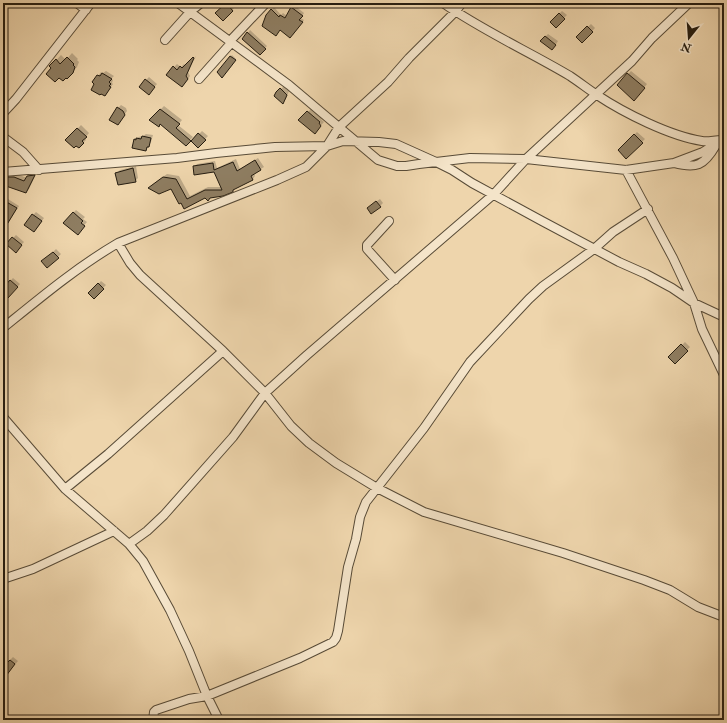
<svg xmlns="http://www.w3.org/2000/svg" width="727" height="723" font-family="'IM FELL Double Pica',serif">
  <rect width="100%" height="100%" fill="#eed5ac"/>
  <filter id="stains"><feTurbulence type="fractalNoise" baseFrequency=".005" numOctaves="4"/><feColorMatrix values="0 0 0 0 .2 0 0 0 0 .09 0 0 0 0 .02 0 0 0 .5 -.17"/></filter>
  <radialGradient id="worn" r=".72"><stop offset=".6" stop-color="#630" stop-opacity="0"/><stop offset="1" stop-color="#630" stop-opacity=".3"/></radialGradient>
  <path fill="#0003" d="M111,3H118L115,6Z
    M227,3H231L235,7L223,19L217,13Z
    M651,3H659L655,7Z
    M294,5L304,13L301,18L304,20L293,35L267,15L274,7L281,15L283,13L287,16Z
    M562,11L567,15L556,26L551,22Z
    M591,24L595,28L582,42L577,37Z
    M250,30L267,46L260,54L244,39Z
    M548,34L558,41L555,46L541,41Z
    M72,53L78,59L77,60L79,62L77,67L67,78L51,66L61,55L66,60Z
    M232,55L236,59L222,76L218,72Z
    M196,56L188,72L190,76L185,83L174,67L177,64L181,67L184,64L186,66Z
    M106,71L114,76L111,79L113,80L112,83L113,84L105,95L94,82L101,72L103,73Z
    M631,71L647,84L637,97L618,85Z
    M149,77L157,84L151,91L146,80Z
    M284,86L289,91L286,99L283,102L277,93Z
    M121,105L126,108L127,111L118,124V108Z
    M164,106L182,120L178,125L193,137L185,145L161,123L158,126L150,120Z
    M311,109L322,118L321,119L324,122L315,132L300,120Z
    M81,125L89,133L85,138L86,140L79,147L67,140Z
    M202,131L208,136L198,147L192,141Z
    M637,132L645,139L626,158L619,150Z
    M146,134L153,135L151,142L146,150L135,140L138,137L143,136Z
    M258,158L264,167L254,173L255,176L253,179L236,187L232,191L205,197L184,208L172,188L152,185L167,174L179,176L190,196L208,187H222L214,171L194,167L197,164L215,161L217,168L236,159L240,169Z
    M136,166L138,178L135,181L117,173L120,170Z
    M37,172L29,189L26,192L6,178L9,175L17,174L27,178L31,173Z
    M8,199L19,206L6,226L3,224V206Z
    M380,199L383,203L380,206L371,205Z
    M76,210L85,217L83,219L87,222L80,230L73,213Z
    M36,212L44,218L37,228L33,215Z
    M16,235L24,242L16,251L7,244Z
    M56,249L61,254L58,257L46,259Z
    M13,278L20,284L11,294L3,292V289Z
    M101,281L106,285L94,297L90,293Z
    M685,342L690,347L675,363L670,357Z
    M13,657L18,661L7,674L3,676V663L7,659L9,661Z"/>
  <path fill="#8e7d61" stroke="#261d10" d="M226,3L233,11L223,21L215,13Z
    M291,7L303,16L299,20L303,22L290,38L280,30L276,36L262,26L266,15L271,9L279,17L280,15L285,18Z
    M559,13L565,19L556,28L550,22Z
    M587,26L593,32L582,43L576,37Z
    M247,32L266,49L260,55L242,39Z
    M545,36L556,45L552,50L540,41Z
    M230,56L236,60L222,78L217,72Z
    M67,57L74,64L73,65L75,67L73,73L67,79L66,78L63,81L59,78L55,82L46,74L51,68L49,66L56,59L60,64Z
    M193,57L194,58L186,76L188,79L182,87L166,75L173,66L177,70L180,66L182,68Z
    M102,73L112,79L109,82L111,84L109,86L111,87L105,96L101,94L100,95L91,90L94,84L92,82L97,75L100,76Z
    M627,73L645,88L634,101L617,85Z
    M145,79L155,87L149,95L139,87Z
    M280,88L287,95L283,104L274,96L276,92Z
    M117,107L123,111L125,115L118,125L109,120Z
    M160,109L180,124L176,128L191,141L186,146L160,124L159,127L149,120Z
    M307,111L320,122L319,123L321,126L315,134L298,120Z
    M77,128L87,137L82,141L84,143L79,148L76,146L74,148L65,140Z
    M198,133L206,140L198,148L191,141Z
    M634,134L643,143L626,159L618,150Z
    M142,136L151,138L149,147H147L146,151L132,148L134,139L136,140V138L141,139Z
    M255,160L261,170L251,176L253,180L233,190V192L223,196L210,198L208,201L205,198L184,209L181,203L179,204L171,189L159,194L148,188L163,177L176,179L187,199L205,190H222L214,172L194,175L193,166L213,163L214,170L233,162L237,171Z
    M133,168L136,182L118,185L115,173Z
    M35,175L26,193L3,185L5,177H14L24,181L27,176Z
    M3,200L17,208L3,231Z
    M376,201L381,207L371,214L367,208Z
    M73,212L83,221L81,223L85,226L78,235L63,223Z
    M32,214L42,221L34,232L24,225Z
    M12,237L22,245L16,253L6,244Z
    M53,252L59,258L47,268L41,261Z
    M10,280L18,287L8,298L3,293V288Z
    M98,283L104,289L94,299L88,293Z
    M681,344L688,351L675,364L668,357Z
    M10,660L15,664L3,680V662L6,664Z"/>
  <g fill="none" stroke-linecap="round" stroke-linejoin="round">
    <defs>
      <path id="street" d="M77,3L86,10
        M178,3L289,85L378,160L397,166H406L419,164L470,158L526,159L626,170L674,163L703,152L724,139
        M443,3C483,31 528,51 570,76C579,82 588,89 597,95C624,113 670,136 702,141C708,142 715,140 721,140
        M165,40L191,11L201,3
        M230,41L266,3
        M199,79L232,42
        M3,113L16,99L91,3
        M3,137L23,152L39,170
        M674,163C696,169 704,166 716,145
        M626,170L673,258L694,303L702,329L724,375
        M3,172L177,158L216,153L275,147L327,146L339,127L388,82L409,58L455,12L462,3
        M389,221L367,245V249L395,280
        M118,243L130,263L140,275L223,351L265,393L291,426L309,443L336,463L377,488L424,512L563,553L644,580L670,590L698,607L724,617
        M3,328C40,298 77,267 118,243L277,180L306,167L327,146L343,141L379,142L396,144L436,162L452,170L472,183L542,221L619,262L646,274L672,288L694,303L724,317
        M3,417L65,489L129,544L143,561L170,610L189,651L207,696L219,720
        M65,489L108,454L223,351
        M129,544L147,531L164,515L233,437L265,393L307,355L494,194L526,159L632,61L652,38L689,3
        M3,579L33,569L114,531
        M153,720L154,712L156,710L189,699L207,696L300,658L333,642L336,638L338,631L348,567L356,539L360,517L366,502L424,428L470,362L529,299L543,286L594,249L613,232L648,209"/>
    </defs>
    <use href="#street" stroke="#584b37" stroke-width="10"/>
    <use href="#street" stroke="#f4e4c9" stroke-width="8"/>
  </g>
  <rect width="727" height="723" fill="none" stroke="#eed5ac" stroke-width="16"/>
  <rect x="4" y="4" width="719" height="715" fill="none" stroke="#261d10" stroke-width="2"/>
  <rect x="8" y="8" width="711" height="707" fill="none" stroke="#261d10"/>
  <g transform="translate(689 38) rotate(197)" stroke="#f4e4c9" stroke-width="3" paint-order="stroke">
  <path d="M0-3L7 15L0 10L-7 15Z" fill="#261d10"/>
  <text y="-6" font-size="11" font-weight="bold" text-anchor="middle" fill="#261d10">N</text>
  </g>
  <rect width="100%" height="100%" filter="url(#stains)"/>
  <rect width="100%" height="100%" fill="url(#worn)"/>
</svg>
